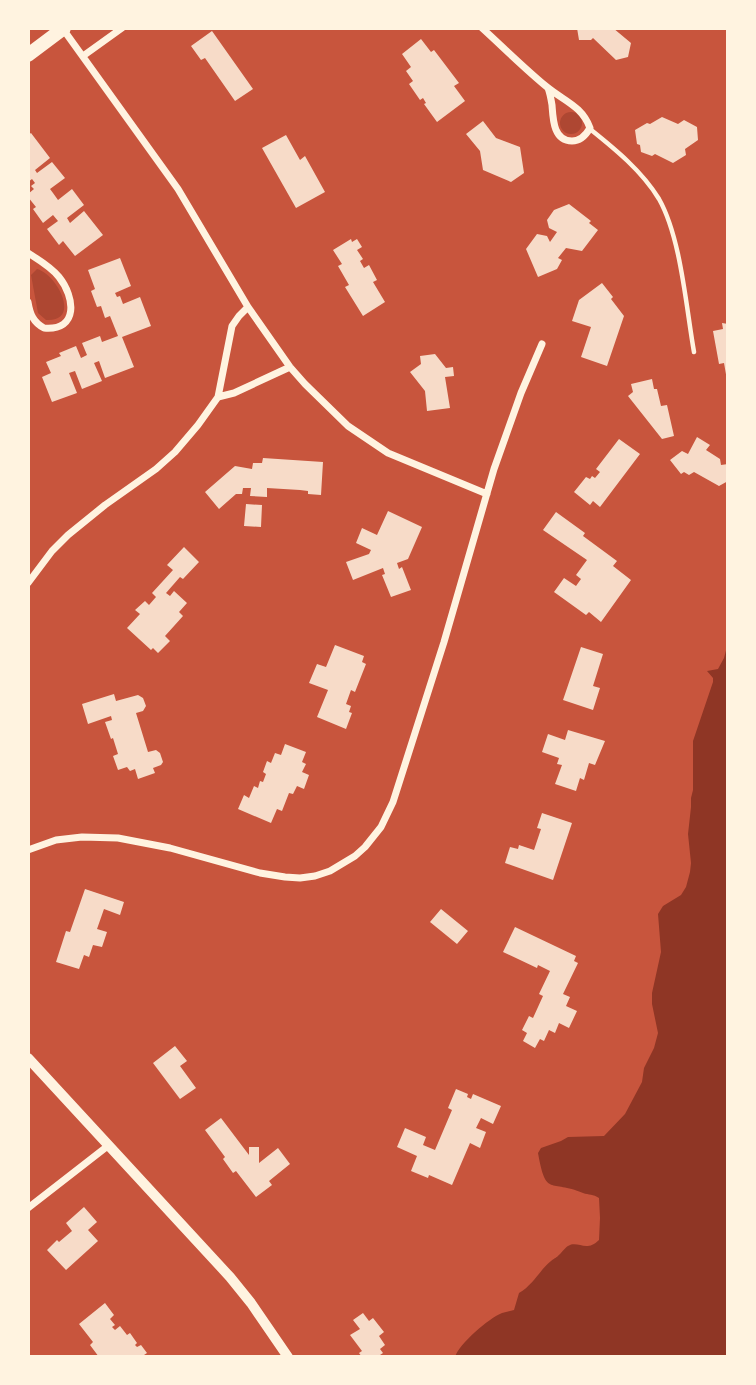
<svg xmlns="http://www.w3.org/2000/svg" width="756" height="1385" font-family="Overpass,sans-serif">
  <rect width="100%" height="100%" fill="#c8553d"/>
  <path fill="#ae4732" d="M560 123a11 11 0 1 1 22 0a11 11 0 1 1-22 0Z
    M37,269C57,274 82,322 46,320L38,313L31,275Z"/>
  <path fill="#8f3625" d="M728,643V1357H455C459,1344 489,1318 502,1313C506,1312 510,1311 514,1310L519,1293C533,1285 539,1271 551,1261C556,1257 555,1259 560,1254C561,1253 566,1247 568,1246C578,1240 586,1253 599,1240L600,1218L599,1198C593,1194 589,1195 583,1193C550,1179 546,1198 538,1153L541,1148L561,1141L568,1137L604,1136L625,1114L642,1082L644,1068L654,1048L658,1033L652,1004V993L661,952L658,914L663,906L681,895L686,887L690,872L691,863L688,834L691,807V798L693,790V741L713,682V678L707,671L718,669L724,658Z"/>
  <path fill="#f7dbc8" d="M577,28H613L631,43L628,57L616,60L593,38L591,40H579Z
    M212,31L253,89L235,101L205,58L201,60L191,46Z
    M421,39L431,52L434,50L459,83L454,86L465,101L437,122L424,104L426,103L423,98L420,100L409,84L413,81L406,71L411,67L402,54Z
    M662,117L678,124L684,120L697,127L698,140L685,149L686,155L673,163L655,154L652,156L641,152L640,145L637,144L635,130L647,123L650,124Z
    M483,121L496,138L520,147L524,173L511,182L483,170L480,151L466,134Z
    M31,133L50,158L35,170L37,173L52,162L65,178L50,189L53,193L58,200L72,189L84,205L67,218L70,223L84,211L103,235L75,256L63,241L59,245L47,229L58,221L53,215L43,223L33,209L36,207L28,197V194L34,189L31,186L35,183L32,179L28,182V135Z
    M286,135L300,160L305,156L325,192L296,208L262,148Z
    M569,204L591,221L589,223L598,230L582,251L566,248L558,258L562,260L557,269L538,277L526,249L537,234L547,236L550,242L557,232L549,228L547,220L554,210Z
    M351,239L352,242L357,239L362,247L357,250L363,259L360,261L364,268L369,265L377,280L373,282L385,302L363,316L345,287L349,285L338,266L342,264L333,250Z
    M120,258L131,286L115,293L117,297L120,296L123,304L140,297L151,326L122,337L134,367L105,378L99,361L94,363L102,381L82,389L75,371L69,373L77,393L52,402L42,377L51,373L46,362L61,356L59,353L76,346L81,358L87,355L82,343L100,336L102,342L118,336L110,316L105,318L101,306L97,307L91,291L95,289L88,270Z
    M602,283L613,297L611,299L624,316L607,366L581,357L591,327L572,321L579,300Z
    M722,323L728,324V380H727L724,363L719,364L713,331L723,329Z
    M435,354L446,368L453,367L454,376L445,377L450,408L427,411L425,391L410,372L421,364L420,356Z
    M652,379L654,389H657L661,406L667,405L674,436L662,439L628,396L633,392L631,384Z
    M697,437L710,445L706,450L720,459L721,465L728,464V481L719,486L694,472L689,475L684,472L681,474L670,460L682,451L688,454Z
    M619,439L640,454L600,507L593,501L590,505L574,492L586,477L590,479L592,476L595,478L600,472L596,469Z
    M263,458L323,462L321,495L308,494V491L300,490L267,488V497L250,496L251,488H243L242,494H236L219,509L205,492L235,466L252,469L253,463H262Z
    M246,504L262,505L261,527L244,526Z
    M388,511L422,527L408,559L397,563L399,569L402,567L411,590L391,597L382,575L385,574L383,568L353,580L346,562L369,554L371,550L356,543L362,528L377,535Z
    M556,512L585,533L583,536L617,561L613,566L631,580L601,622L589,612L586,615L554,592L564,578L576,586L581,579L576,575L587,560L543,530Z
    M184,547L199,562L183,579L180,577L166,593L170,596L174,591L187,603L179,612L183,616L165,636L170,641L158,653L153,648L151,650L127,628L140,614L135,610L145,601L149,605L156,597L152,593L173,570L167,565Z
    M335,645L364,656L362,662L366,664L355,692L351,690L346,704L351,706L349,712L352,713L346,729L317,717L328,690L309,683L317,664L326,667Z
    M581,647L603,654L593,686L600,688L593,710L563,700Z
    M114,694L116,701L138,695L143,698L146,706L143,711L136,713L148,752L156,750L160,753L163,762L161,765L153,768L155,773L138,779L135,769L130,771L127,767L118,770L113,756L118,754L113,738L111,739L105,722L112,720L111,716L88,724L82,704Z
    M568,730L605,741L595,765L589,763L584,780L580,778L576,791L555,784L562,765L557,764L559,758L542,752L548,734L565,740Z
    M285,744L306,752L302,762L306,764L302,772L309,775L304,789L297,786L293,794L289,793L282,811L277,809L271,823L238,809L244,795L249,798L254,786L258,788L260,781L263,782L266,774L263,772L267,761L271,763L275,753L281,755Z
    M542,813L572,823L553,880L505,863L510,847L518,849L519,845L534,850L541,829L537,828Z
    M85,889L124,902L120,915L104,909L97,929L107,932L102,947L93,945L89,957L84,955L79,969L56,962L66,931L70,932Z
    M441,909L468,931L457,944L430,922Z
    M515,927L576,956L574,961L578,963L563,994L570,997L566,1006L577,1011L569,1028L559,1023L555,1033L549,1030L544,1041L540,1039L535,1048L523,1041L527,1033L522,1030L529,1016L533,1018L543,996L539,994L550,971L538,965L537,968L503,952Z
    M175,1046L187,1061L180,1066L196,1088L180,1099L153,1063Z
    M456,1089L468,1094L467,1097L471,1099L473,1094L501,1106L493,1124L481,1118L476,1128L486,1132L480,1148L470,1143L452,1185L429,1175L428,1178L411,1171L417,1156L397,1147L405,1128L426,1137L423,1145L435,1150L452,1110L448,1108Z
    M221,1118L249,1155V1147H259V1163L278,1148L290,1164L269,1181L272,1185L256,1197L236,1171L233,1173L223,1159L225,1157L205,1130Z
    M84,1207L97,1222L88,1230L98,1241L66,1270L47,1250L57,1240L59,1242L72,1231L66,1223Z
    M105,1303L114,1315L110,1319L115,1325L112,1327L115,1330L120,1326L127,1335L130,1333L137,1343L135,1345L137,1347L141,1345L147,1353L141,1357H99L90,1345L93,1342L79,1324Z
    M363,1313L369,1321L373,1318L384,1332L379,1336L385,1345L380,1349L383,1353L377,1357H362L359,1353L362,1351L350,1335L360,1329L353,1320Z"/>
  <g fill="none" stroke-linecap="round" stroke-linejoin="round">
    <path stroke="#fff3e0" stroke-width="4.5" d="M590,129C615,149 642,171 659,199C681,238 686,307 694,352"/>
    <path stroke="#fff3e0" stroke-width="7" d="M482,28C504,48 525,69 547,87C564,101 582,106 590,128C586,135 581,141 572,141C553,141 553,118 552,105C551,99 550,93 548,88
      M63,29L178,189L248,307L290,367L305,384L348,426L388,453L487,494
      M83,56L122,28
      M28,253C39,260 51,267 59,277C75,297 79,331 44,328C33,322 30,314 28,302
      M218,397L234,393L290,367
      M28,583L52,551L68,535L105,505L156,469L175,452L198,425L218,397L232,326L239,316L248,307
      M28,850L56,840L82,837L118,838L170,848L260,873L285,877L300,878L315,876L330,871L355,856L365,847L381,827L393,802L444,642L494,469L521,393L542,344
      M28,1208L109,1145"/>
    <path stroke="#fff3e0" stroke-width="10" d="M28,1058L230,1277L251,1303L288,1357"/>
    <path stroke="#fff3e0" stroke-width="14" d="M28,55L64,28"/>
  </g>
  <rect width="756" height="1385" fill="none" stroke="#fff3e0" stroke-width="60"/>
</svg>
